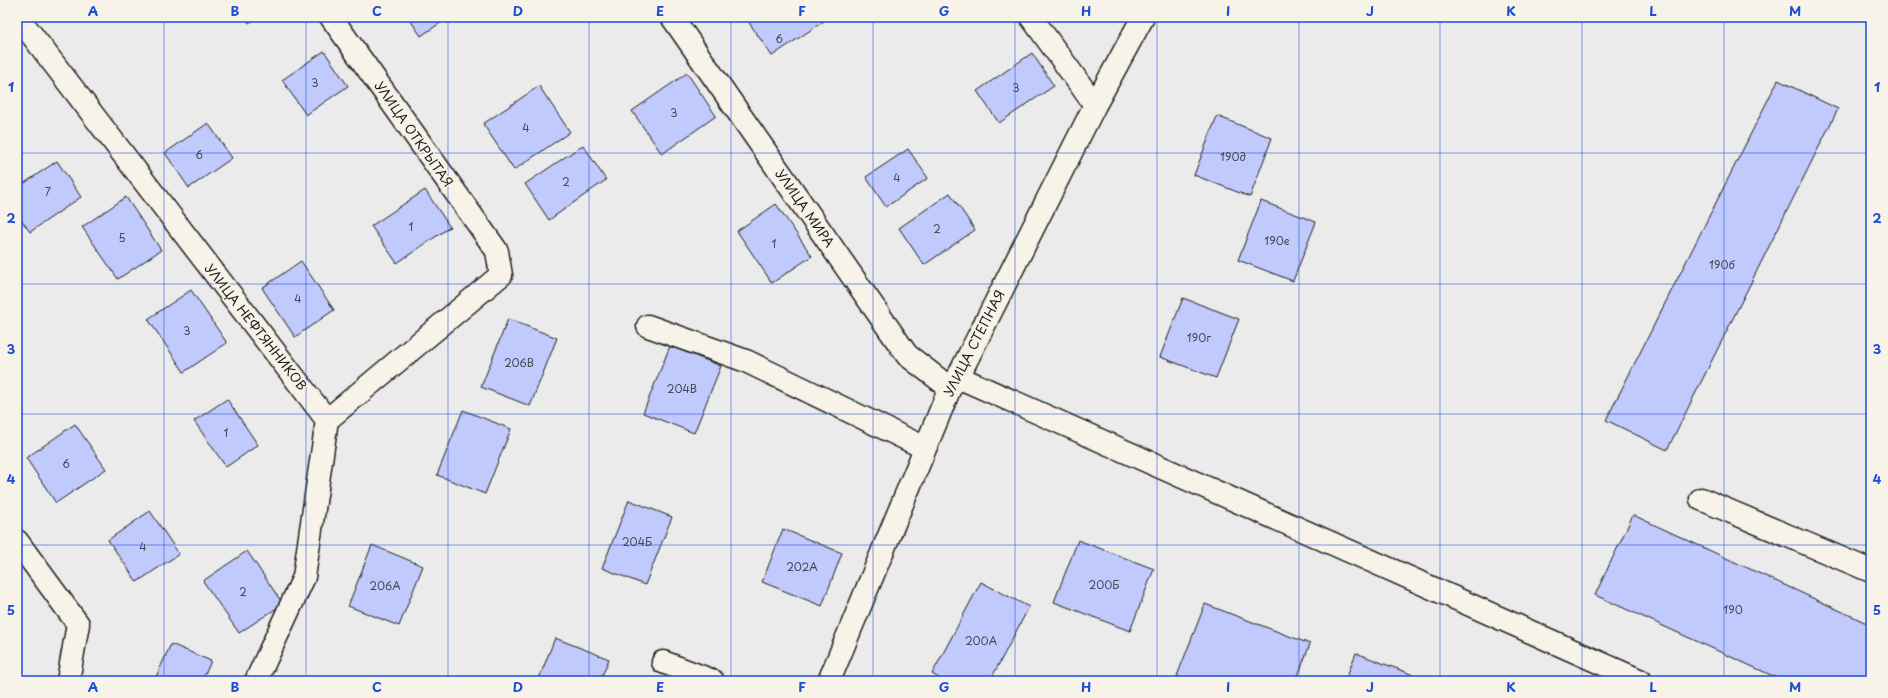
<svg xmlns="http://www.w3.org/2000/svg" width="1888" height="698" font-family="'Playpen Sans',sans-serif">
  <rect width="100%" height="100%" fill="#ecebec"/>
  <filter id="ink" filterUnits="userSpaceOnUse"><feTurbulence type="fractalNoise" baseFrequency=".025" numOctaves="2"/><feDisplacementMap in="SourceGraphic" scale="8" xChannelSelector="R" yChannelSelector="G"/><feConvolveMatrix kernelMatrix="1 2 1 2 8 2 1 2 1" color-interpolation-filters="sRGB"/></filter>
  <g filter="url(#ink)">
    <path fill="#c0cafc" stroke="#1c1c1c" d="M245,17H259L249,23Z
      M408,17H449L421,36Z
      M753,17H830L772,56L748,21Z
      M324,51L348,86L306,115L282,80Z
      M1032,53L1054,86L999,123L977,91Z
      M687,73L716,116L662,154L632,111Z
      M1778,80L1838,109L1667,450L1606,420Z
      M539,86L570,132L514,170L483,124Z
      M1217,116L1272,138L1250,197L1194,175Z
      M208,123L232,158L189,188L165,153Z
      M583,145L606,180L549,220L525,184Z
      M908,149L928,178L886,207L866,177Z
      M57,161L81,197L30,232L17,214V188Z
      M425,190L450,227L397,263L371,226Z
      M950,193L975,230L924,265L899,228Z
      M126,197L161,250L118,279L82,227Z
      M1261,201L1316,222L1293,281L1238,260Z
      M776,204L812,256L772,283L737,231Z
      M301,261L334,310L295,337L262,288Z
      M191,290L227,343L184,372L148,319Z
      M1183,298L1239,319L1216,378L1160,357Z
      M508,319L557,338L530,406L481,387Z
      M670,346L721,366L694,433L643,413Z
      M227,399L258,445L226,467L194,421Z
      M463,410L511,429L485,494L437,475Z
      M75,424L106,469L56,503L26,458Z
      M629,500L672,517L645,585L602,568Z
      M150,511L179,554L137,582L108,540Z
      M1633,515L1871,625V681H1784L1595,595Z
      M783,529L842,553L822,606L762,582Z
      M1078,540L1154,569L1130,631L1054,602Z
      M372,545L423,566L399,626L348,606Z
      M247,551L283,604L239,633L203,581Z
      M981,582L1029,607L990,681H944L932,674Z
      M1205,604L1310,644L1296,681H1189L1177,676Z
      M555,638L609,659L600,681H538Z
      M171,644L211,661L202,681H154Z
      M1356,653L1429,681H1345Z"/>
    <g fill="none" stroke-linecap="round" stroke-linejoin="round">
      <defs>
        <path id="minor" d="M18,17L327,420L304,577L256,681
          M672,17L907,355L950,388
          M1031,17L1095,105
          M648,326L746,361L925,448
          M958,377L1641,681
          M327,420L501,275L497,251L331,17
          M1701,499L1871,571
          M17,541L78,624L68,681
          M663,662L713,681
          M829,681L950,388L958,377L1095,105L1143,17"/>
      </defs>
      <use href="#minor" stroke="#1c1c1c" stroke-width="25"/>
      <use href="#minor" stroke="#f7f3e8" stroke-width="22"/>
    </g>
  </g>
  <path fill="none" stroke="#1d4ed8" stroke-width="1" stroke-opacity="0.55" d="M164,17V681M306,17V681M448,17V681M589,17V681M731,17V681M873,17V681M1015,17V681M1157,17V681M1299,17V681M1440,17V681M1582,17V681M1724,17V681M17,153H1871M17,284H1871M17,414H1871M17,545H1871"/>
  <g text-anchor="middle" stroke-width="3" stroke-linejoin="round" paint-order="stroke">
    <g font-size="11" fill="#454854">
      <text x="779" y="43">6</text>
      <text x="315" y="87">3</text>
      <text x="1016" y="92">3</text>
      <text x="674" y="117">3</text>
      <text x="526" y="132">4</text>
      <text x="199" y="159">6</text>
      <text x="1233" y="161">190д</text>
      <text x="897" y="182">4</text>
      <text x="566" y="186">2</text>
      <text x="48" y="196">7</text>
      <text x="411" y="231">1</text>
      <text x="937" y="233">2</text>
      <text x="122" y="242">5</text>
      <text x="1277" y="245">190е</text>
      <text x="774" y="248">1</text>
      <text x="1722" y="269">190б</text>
      <text x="298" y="303">4</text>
      <text x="187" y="335">3</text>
      <text x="1199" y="342">190г</text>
      <text x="519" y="367">206В</text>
      <text x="682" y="393">204В</text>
      <text x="226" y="437">1</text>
      <text x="66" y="468">6</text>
      <text x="637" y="546">204Б</text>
      <text x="143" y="551">4</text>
      <text x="802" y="571">202А</text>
      <text x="1104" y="589">200Б</text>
      <text x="385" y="590">206А</text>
      <text x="243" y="596">2</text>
      <text x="1733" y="614">190</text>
      <text x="981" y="645">200А</text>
    </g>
    <g font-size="13" fill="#1c1c1c" stroke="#f7f3e8">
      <text transform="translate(414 134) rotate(55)" y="5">УЛИЦА ОТКРЫТАЯ</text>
      <text transform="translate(805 208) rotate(55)" y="5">УЛИЦА МИРА</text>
      <text transform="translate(256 327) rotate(52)" y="5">УЛИЦА НЕФТЯННИКОВ</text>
      <text transform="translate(974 343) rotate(-63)" y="5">УЛИЦА СТЕПНАЯ</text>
    </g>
  </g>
  <rect width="1888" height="698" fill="none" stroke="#f7f3e8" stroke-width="44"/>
  <rect x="22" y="22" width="1844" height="654" fill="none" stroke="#1d4ed8" stroke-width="1.5"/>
  <g font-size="13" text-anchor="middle" font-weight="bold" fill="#1d4ed8">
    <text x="93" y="16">A</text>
    <text x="235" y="16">B</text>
    <text x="377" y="16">C</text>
    <text x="518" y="16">D</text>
    <text x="660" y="16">E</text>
    <text x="802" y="16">F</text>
    <text x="944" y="16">G</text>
    <text x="1086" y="16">H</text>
    <text x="1228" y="16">I</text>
    <text x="1370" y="16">J</text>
    <text x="1511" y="16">K</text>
    <text x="1653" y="16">L</text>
    <text x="1795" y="16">M</text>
    <text x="11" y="92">1</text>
    <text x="1877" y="92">1</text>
    <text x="11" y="223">2</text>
    <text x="1877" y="223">2</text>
    <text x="11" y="354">3</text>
    <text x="1877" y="354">3</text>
    <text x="11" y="484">4</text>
    <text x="1877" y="484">4</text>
    <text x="11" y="615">5</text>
    <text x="1877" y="615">5</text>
    <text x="93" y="692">A</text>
    <text x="235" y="692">B</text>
    <text x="377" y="692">C</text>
    <text x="518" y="692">D</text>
    <text x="660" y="692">E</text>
    <text x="802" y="692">F</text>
    <text x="944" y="692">G</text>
    <text x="1086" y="692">H</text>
    <text x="1228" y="692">I</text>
    <text x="1370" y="692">J</text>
    <text x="1511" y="692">K</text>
    <text x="1653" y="692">L</text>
    <text x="1795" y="692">M</text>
  </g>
</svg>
